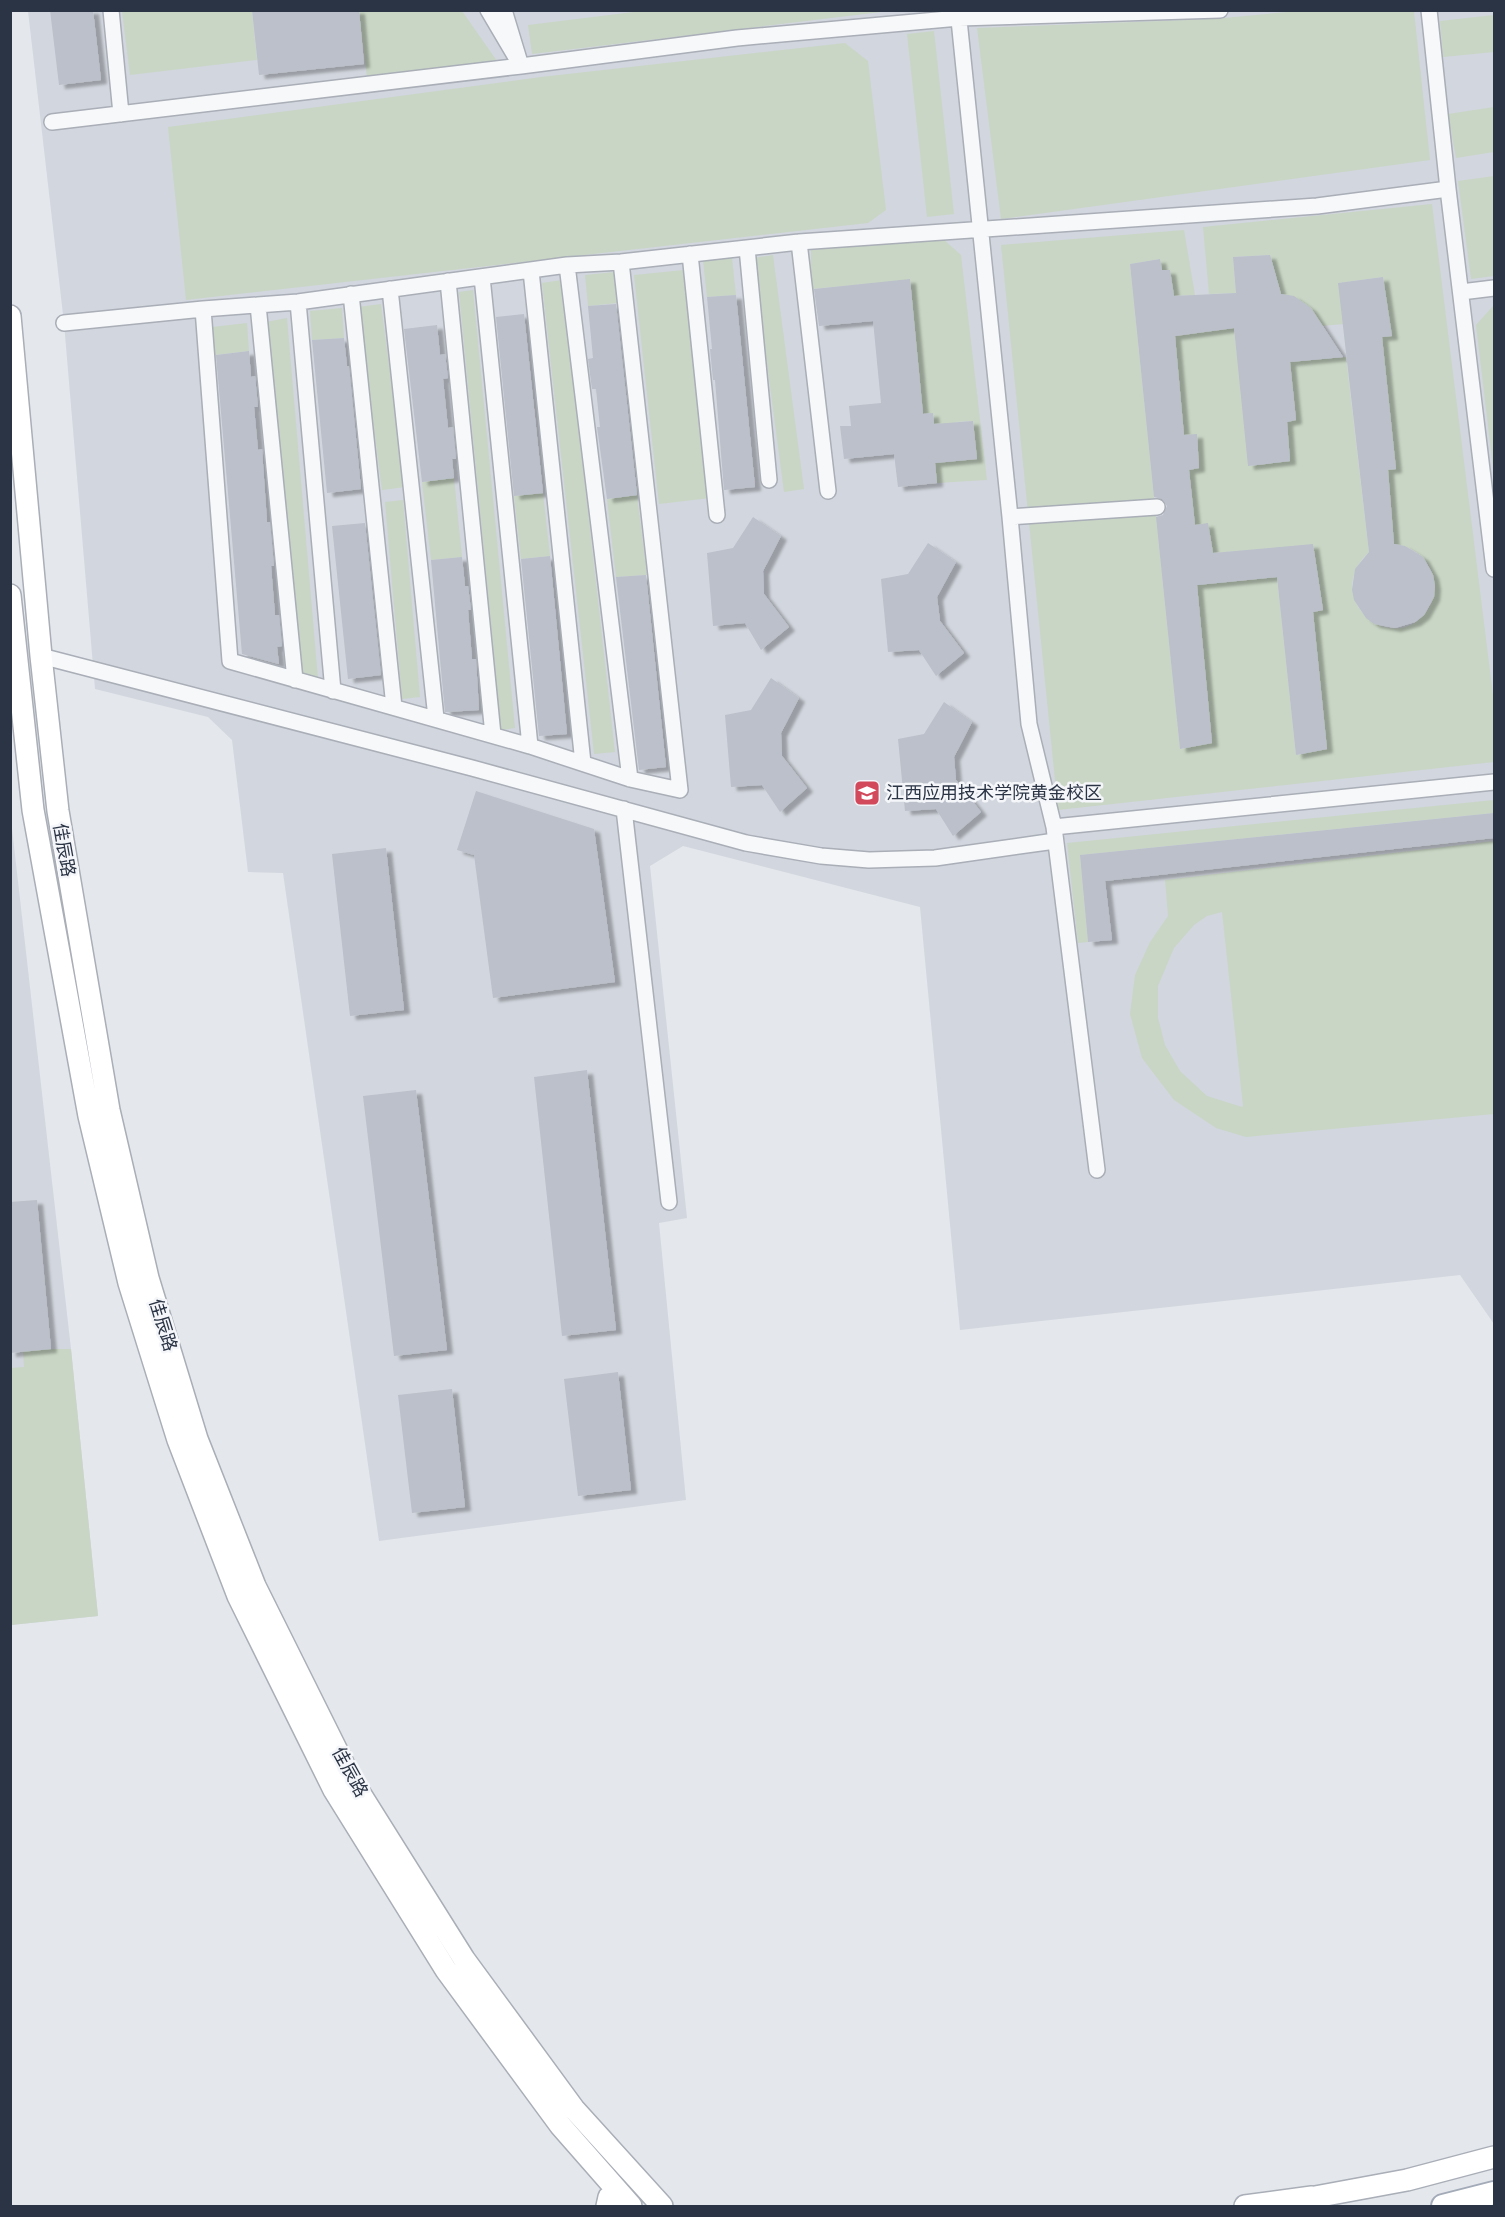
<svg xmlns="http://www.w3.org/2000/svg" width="1505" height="2217" font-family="'Sofia Sans Condensed','Noto Sans SC',sans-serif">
  <defs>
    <filter id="shadow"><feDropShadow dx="6" dy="4" stdDeviation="1.5" flood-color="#0004"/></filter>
  </defs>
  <rect width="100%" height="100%" fill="#e4e7ec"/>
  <path fill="#d2d6de" d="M28,11H1494V1324L1460,1275L960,1330L920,907L683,846L650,866L687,1218L659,1223L686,1500L379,1541L283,873L248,872L232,740L208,717L95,689L64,323Z
    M10,811L71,1349L98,1616L11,1625Z"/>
  <path fill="#c9d6c5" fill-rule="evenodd" d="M122,11H252L257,60L130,75Z
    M359,11H462L497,61L367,77Z
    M642,11V10L890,11L532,54L528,25Z
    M1297,11H1414L1430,160L1001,219L977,28L1213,19Z
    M1494,15V52L1443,57L1440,21Z
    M934,31L954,214L927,217L907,34Z
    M845,43L868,61L886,210L868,223L186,300L168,127L541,77Z
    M1494,107V152L1456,158L1448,114Z
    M1494,176V276L1471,279L1458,181Z
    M1432,204L1494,703V762L1058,810L1001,245L1184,230L1195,295L1174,296L1162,270L1160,259L1130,264L1180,749L1212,743L1197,585L1277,577L1296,755L1327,749L1313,612L1323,610L1313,545L1213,553L1195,525L1189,470L1199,467L1197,435H1183L1175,336L1234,328L1249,466L1290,461L1287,422L1296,419L1293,387H1280L1279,363L1346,357L1369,552C1318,600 1396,661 1429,608C1435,598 1436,584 1432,573C1426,555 1412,547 1394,544L1388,470L1382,337L1391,336L1383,277L1339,283L1343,324L1322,326C1311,309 1302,297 1281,294L1270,255L1233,257L1236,293L1209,294L1203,227Z
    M943,239L961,255L987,480L937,483L935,463L977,459L973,421L955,422L957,439L936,442L933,413L923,414L910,280L811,289V250Z
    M773,255L804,489L784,492L753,258Z
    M732,258L736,295L707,297L703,260Z
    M684,270L710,498L659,504L634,275Z
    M615,272L618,303L588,306L585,275Z
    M562,280L615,752L594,754L542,283Z
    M473,290L515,728L501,730L459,292Z
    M381,304L405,487L382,490L358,307Z
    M1493,306H1494V476L1476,325Z
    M342,308L344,338L312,340L310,311Z
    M287,318L318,679L301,674L266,322Z
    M247,323L249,351L215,355L212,327Z
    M454,478L462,557L431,560L422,482Z
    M543,493L550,556L521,559L514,496Z
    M637,495L647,575L616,577L607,499Z
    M403,500L420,697L402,699L385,502Z
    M1494,800V813L1080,855L1088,942L1078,943L1067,843Z
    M1494,841V1114L1246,1137L1216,1128L1174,1100L1142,1058L1130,1014L1135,975L1150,942L1168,916L1165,880ZM1222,912L1243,1106L1242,1107L1207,1096L1180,1071L1165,1045L1158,1018V986L1174,948L1194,925L1207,916Z
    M51,1349H71L98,1616L11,1625V1368L24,1367L23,1351Z"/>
  <path fill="#bbc0ca" filter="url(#shadow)" d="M50,10H93L101,80L59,85Z
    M252,10H359L364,64L259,75Z
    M1270,255L1281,294L1294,296L1311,308L1343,357L1290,362L1296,420L1287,422L1290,461L1248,466L1234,328L1175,336L1184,435L1197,434L1199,468L1189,470L1195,525L1208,523L1213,553L1313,544L1323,610L1313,612L1327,749L1296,755L1277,577L1197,585L1212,743L1180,749L1156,517L1163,515L1167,506L1162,499L1154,497L1130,264L1160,259L1162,270H1170L1174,296L1236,293L1233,257Z
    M1383,277L1392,336L1382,337L1396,469L1388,470L1394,544L1405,546L1423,557L1433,575L1435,586L1434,597L1424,615L1415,622L1395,628L1374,624L1366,618L1354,600L1352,590L1355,569L1369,552L1338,283Z
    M910,279L923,414L933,413L934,424L973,421L977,459L935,463L937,483L898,487L894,454L844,459L840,426H851L849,406L881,403L873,321L819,326L814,289Z
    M736,295L755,487L724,490L715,380H713L710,349H712L707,297Z
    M616,304L637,495L607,499L597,427H600L596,389H592L588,359L593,358L588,306Z
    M524,314L543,493L514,496L496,317Z
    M437,325L440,355L445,354L448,378L443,379L448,428L453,427L456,459H452L454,478L422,482L404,329Z
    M344,338L347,366H349L361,489L327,493L312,340Z
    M249,351L251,377L255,376L258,407H254L258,450L262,449L267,522H270L274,566H271L275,615H279L282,646L277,647L279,664L242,654L216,355Z
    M753,517L781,536L763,571L764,594L789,627L761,650L745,623L713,626L707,553L733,548Z
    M365,523L381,675L348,679L332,526Z
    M928,543L956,562L937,597L940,621L964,653L936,676L919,650L888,652L881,579L908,574Z
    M550,556L567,734L539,736L521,559Z
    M462,557L465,586H468L471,610H468L472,659H476L479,710L447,712H445L440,659L431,560Z
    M646,575L666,767L639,770L616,577Z
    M771,678L799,698L781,733L782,756L807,788L780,812L762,785L731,787L725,715L751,710Z
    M944,702L972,722L954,757L956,780L981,812L953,836L936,809L905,811L898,739L924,734Z
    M476,791L594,829L615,982L493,998L474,855L457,850Z
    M1494,813V838L1105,881L1112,940L1088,942L1080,855Z
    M386,848L404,1010L350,1016L332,854Z
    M587,1070L616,1330L562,1336L534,1077Z
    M416,1090L447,1350L394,1356L363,1096Z
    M37,1200L51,1349L10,1353V1202Z
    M618,1372L631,1490L578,1496L564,1379Z
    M452,1389L465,1507L412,1513L398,1395Z"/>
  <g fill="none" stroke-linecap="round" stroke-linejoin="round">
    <defs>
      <path id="street" d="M111,10L121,114
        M488,10L521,66L737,38L959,18L1220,10
        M958,10L1010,517L1029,724L1054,827L1097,1170
        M1429,10L1448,189L1494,569
        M52,122L521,66L504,10
        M799,242L828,491
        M747,248L769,480
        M690,254L717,515
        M567,265L630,779
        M531,271L583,763
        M482,277L530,746
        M448,281L493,735
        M390,289L436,718
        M1461,292L1494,288
        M351,294L394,707
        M298,302L333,691
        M258,305L295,680
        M203,309L230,661L530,746L630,779L680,790L621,262
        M64,323L203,309L298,302L567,265L621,262L799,242L1317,206L1448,189
        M1010,517L1157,507
        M41,656L472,768L746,843L821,856L869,860L935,858L1055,841
        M624,809L669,1202
        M1054,827L1494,782"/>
      <path id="secondary" d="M10,316L41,656L58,811L109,1110L148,1278L197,1439L255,1586L351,1779L464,1959L574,2109L662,2206
        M10,595L33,810L89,1116L129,1283L178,1440L238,1596L334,1790L446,1970L560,2125L631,2206
        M607,2206L609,2197
        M1245,2206L1312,2197
        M1297,2206L1315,2197L1407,2180L1494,2157"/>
      <path id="primary" d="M1443,2206L1494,2193"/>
    </defs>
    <use href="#street" stroke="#a9aeb7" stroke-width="18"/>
    <use href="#secondary" stroke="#a9aeb7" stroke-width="24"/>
    <use href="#primary" stroke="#a3abb8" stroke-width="26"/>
    <use href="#street" stroke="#f7f8fa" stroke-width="15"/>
    <use href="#secondary" stroke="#fff" stroke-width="21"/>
    <use href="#primary" stroke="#fff" stroke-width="22"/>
  </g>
  <defs>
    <symbol id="university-square" viewBox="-11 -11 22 22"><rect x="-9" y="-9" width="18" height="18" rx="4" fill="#d1495b" stroke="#f4f6f9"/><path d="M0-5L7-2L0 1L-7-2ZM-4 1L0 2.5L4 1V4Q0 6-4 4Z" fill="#fff"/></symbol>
  </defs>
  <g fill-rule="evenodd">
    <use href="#university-square" x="852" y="778" width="30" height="30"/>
  </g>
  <g text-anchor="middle" stroke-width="5" stroke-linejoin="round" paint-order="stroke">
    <g font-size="18" fill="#2b3445" stroke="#f4f6f9" text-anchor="start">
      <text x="886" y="799">江西应用技术学院黄金校区</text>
    </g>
    <g font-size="18" fill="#2b3445" stroke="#f4f6f9">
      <text transform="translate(64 850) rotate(80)" y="6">佳辰路</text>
      <text transform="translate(163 1325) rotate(73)" y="6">佳辰路</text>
      <text transform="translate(350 1772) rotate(61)" y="6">佳辰路</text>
    </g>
  </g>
  <rect width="1505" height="2217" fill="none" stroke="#2b3445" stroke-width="24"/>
</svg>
